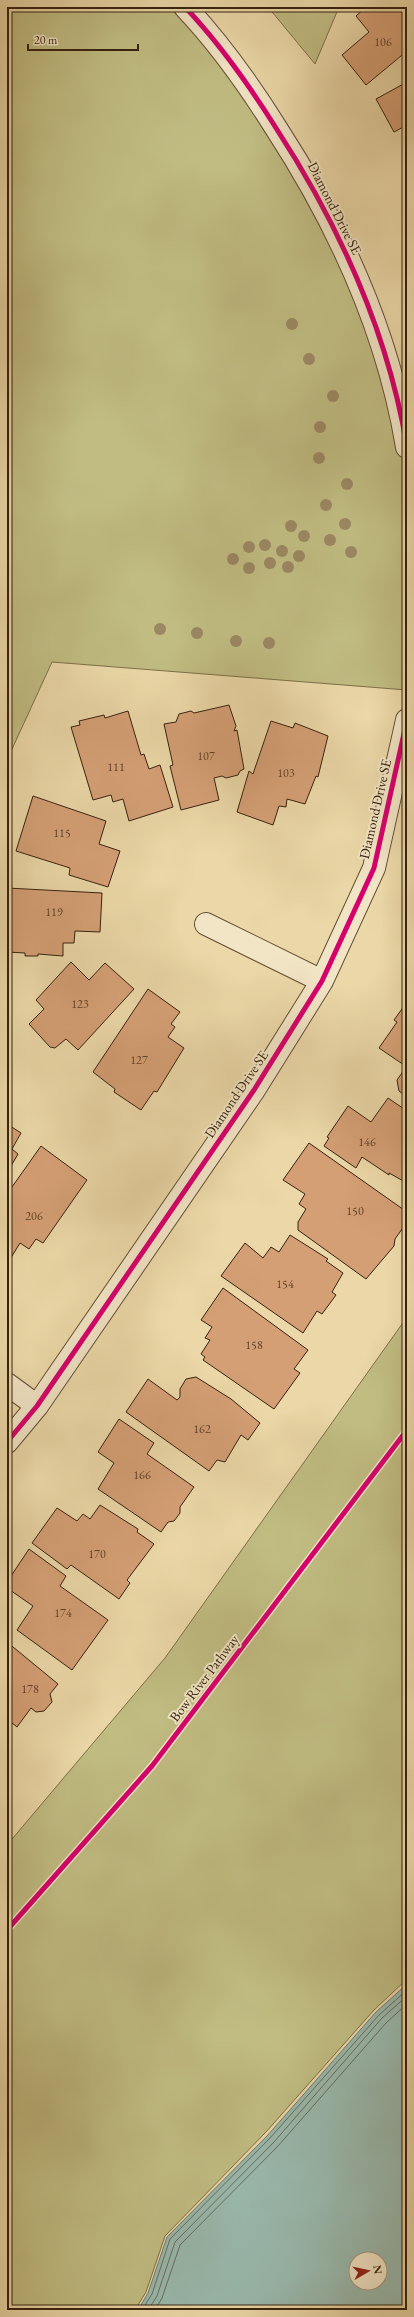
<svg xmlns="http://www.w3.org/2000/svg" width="414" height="2317" font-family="'EB Garamond',serif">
  <rect width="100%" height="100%" fill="#ebd7a7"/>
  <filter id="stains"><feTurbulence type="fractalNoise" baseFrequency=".005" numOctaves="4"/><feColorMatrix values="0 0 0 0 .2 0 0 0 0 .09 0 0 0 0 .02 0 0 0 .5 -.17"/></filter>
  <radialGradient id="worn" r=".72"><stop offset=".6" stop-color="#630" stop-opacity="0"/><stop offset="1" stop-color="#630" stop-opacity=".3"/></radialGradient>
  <path fill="#c0bc82" stroke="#7c6f48" d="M7,7H185L341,241L407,447V690L52,662L7,760Z
    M268,7H339L315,64Z
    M407,1317V1979L374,2010L266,2132L165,2236L146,2292L135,2310H7V1845L165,1658Z"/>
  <path fill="#99b8ac" stroke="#727c6d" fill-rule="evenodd" d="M407,1984V2310H138L148,2293L167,2237L267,2136L376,2012ZM356,2259H380V2283H356Z"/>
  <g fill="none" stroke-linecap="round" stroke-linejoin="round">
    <path stroke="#686d5d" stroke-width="1" d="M142,2310L152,2294L170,2239L270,2138L379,2015L407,1990
      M148,2310L157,2296L175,2242L274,2142L382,2018L407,1996
      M155,2310L162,2298L180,2245L278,2146L386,2023L407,2004"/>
  </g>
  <path fill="#d59f75" stroke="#37220e" d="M366,7H407V51L366,85L342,55L369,32L356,16Z
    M407,82V125L394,132L376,99Z
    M229,705L236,726L234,731L237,730L244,769L240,771L238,775L226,778L222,776L214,778L219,800L181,810L170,766L173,765L164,724L176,722L179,714L191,711L194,713Z
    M128,711L141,755L144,754L149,769L160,765L173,807L129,821L123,799L113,802L111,795L93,800L71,727L80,725L79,721L104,715L105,718Z
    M271,721L293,728L295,723L328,736L318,777L316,776L305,804L287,799L286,807L279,806L273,825L237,812L249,771L253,774Z
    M33,796L106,821L99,844L120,851L108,887L69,875L70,868L16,851Z
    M7,888L102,893L100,932L75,931L74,943H63V956L38,954V956H25V953L7,952Z
    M71,962L89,980L105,963L134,989L78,1050L66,1039L55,1048L50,1047L29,1024L44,1009L36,1000Z
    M148,989L180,1012L171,1024L175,1027L168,1037L184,1048L157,1092L154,1091L141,1110L114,1092L115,1089L93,1072Z
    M407,1002V1067L379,1048L397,1022L394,1020Z
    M407,1069V1097L399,1091L397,1080L404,1070Z
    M388,1098L407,1111V1183L389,1173V1175L362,1157L356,1168L324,1146L329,1138L327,1137L348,1106L371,1122Z
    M7,1124L21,1133L12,1149L18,1154L7,1173Z
    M309,1143L407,1212V1222L395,1239L394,1246L366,1279L298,1230V1222L306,1209L299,1204L305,1194L283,1180Z
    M41,1146L87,1180L43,1243L36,1239L29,1249L20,1243L9,1261L7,1260V1194Z
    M290,1235L328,1259L326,1261L343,1273L332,1292L336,1295L322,1314L317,1311L303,1333L221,1276L245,1243L263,1258L271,1247L279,1252Z
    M223,1288L308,1350L294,1369L300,1373L274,1409L203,1360L205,1357L201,1354L210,1340L205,1338L212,1327L201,1320Z
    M196,1377L231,1399L260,1423L248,1440L241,1435L225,1462L217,1460L209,1471L126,1412L148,1379L177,1400L180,1397V1389L186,1379Z
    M119,1419L154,1443L147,1454L194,1487L180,1507V1513L174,1521L168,1522L161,1532L98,1489L114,1463L98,1452Z
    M100,1505L138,1529L137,1532L154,1544L127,1580L130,1583L119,1599L71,1565L67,1569L32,1543L57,1508L77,1521L83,1514L90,1519Z
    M29,1549L66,1576L60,1586L108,1620L72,1670L17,1630L33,1606L7,1588V1582Z
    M7,1642L58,1684L50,1694L52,1702L44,1711L36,1712L31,1708L17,1727L7,1719Z"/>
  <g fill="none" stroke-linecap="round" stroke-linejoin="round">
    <defs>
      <path id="minor" d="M185,7C220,44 249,85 276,128C339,225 388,332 407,447
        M206,924L322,981
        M7,1384L37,1406
        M7,1442L37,1406L254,1090L322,981L374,868L407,720"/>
    </defs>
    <use href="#minor" stroke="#644f34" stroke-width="24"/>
    <use href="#minor" stroke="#f2e5c6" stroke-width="22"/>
    <defs>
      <path id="cycleway" d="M185,7C220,44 249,85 276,128C339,225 388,332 407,447
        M7,1442L37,1406L254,1090L322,981L374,868L407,720
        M7,1930L152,1766L407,1430"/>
    </defs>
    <use href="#cycleway" stroke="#f2e5c6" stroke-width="8"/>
    <use href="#cycleway" stroke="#d6006c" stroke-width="5"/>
  </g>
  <g fill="#9b8863">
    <circle cx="292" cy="324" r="6"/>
    <circle cx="309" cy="359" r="6"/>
    <circle cx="333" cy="396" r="6"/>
    <circle cx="320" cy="427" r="6"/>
    <circle cx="319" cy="458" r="6"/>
    <circle cx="347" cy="484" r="6"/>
    <circle cx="326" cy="505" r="6"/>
    <circle cx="345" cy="524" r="6"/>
    <circle cx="291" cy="526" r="6"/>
    <circle cx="304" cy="536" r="6"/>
    <circle cx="330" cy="540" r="6"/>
    <circle cx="265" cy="545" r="6"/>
    <circle cx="249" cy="547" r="6"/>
    <circle cx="282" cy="551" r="6"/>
    <circle cx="351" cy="552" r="6"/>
    <circle cx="299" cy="556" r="6"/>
    <circle cx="233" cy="559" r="6"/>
    <circle cx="270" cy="563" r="6"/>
    <circle cx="288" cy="567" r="6"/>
    <circle cx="249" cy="568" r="6"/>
    <circle cx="160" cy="629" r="6"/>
    <circle cx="197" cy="633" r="6"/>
    <circle cx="236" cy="641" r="6"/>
    <circle cx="269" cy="643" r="6"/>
  </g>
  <g text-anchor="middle" stroke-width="4" stroke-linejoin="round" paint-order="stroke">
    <g font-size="12" fill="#5e4128">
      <text x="383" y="46">106</text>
      <text x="206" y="760">107</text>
      <text x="116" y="771">111</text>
      <text x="286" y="777">103</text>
      <text x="62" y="837">115</text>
      <text x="54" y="916">119</text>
      <text x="80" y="1008">123</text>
      <text x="139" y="1064">127</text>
      <text x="367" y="1146">146</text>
      <text x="355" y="1215">150</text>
      <text x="34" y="1220">206</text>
      <text x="285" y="1288">154</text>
      <text x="254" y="1349">158</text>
      <text x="202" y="1433">162</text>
      <text x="142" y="1479">166</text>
      <text x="97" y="1558">170</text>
      <text x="63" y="1617">174</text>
      <text x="30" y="1693">178</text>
    </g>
    <g font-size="14" fill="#37220e" stroke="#f2e5c6">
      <text transform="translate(335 208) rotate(63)" y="5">Diamond Drive SE</text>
      <text transform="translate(375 809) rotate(-77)" y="5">Diamond Drive SE</text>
      <text transform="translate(236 1094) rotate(-56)" y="5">Diamond Drive SE</text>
      <text transform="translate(204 1678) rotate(-53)" y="5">Bow River Pathway</text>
    </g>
  </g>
  <rect width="414" height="2317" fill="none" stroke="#ebd7a7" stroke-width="24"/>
  <rect x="8" y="8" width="398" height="2301" fill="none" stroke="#37220e" stroke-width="2"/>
  <rect x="12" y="12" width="390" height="2293" fill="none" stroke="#37220e"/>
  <g transform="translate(368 2271) rotate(81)"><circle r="19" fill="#f2e5c6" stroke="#a7977c"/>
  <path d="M0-3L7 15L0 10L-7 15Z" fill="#8f2418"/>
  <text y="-6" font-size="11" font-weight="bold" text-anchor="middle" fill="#37220e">N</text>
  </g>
  <path d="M28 44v6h110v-6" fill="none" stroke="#37220e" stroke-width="2"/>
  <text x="34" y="44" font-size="12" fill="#37220e" stroke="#f2e5c6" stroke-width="3" paint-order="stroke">20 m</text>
  <rect width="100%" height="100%" filter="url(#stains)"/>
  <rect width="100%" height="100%" fill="url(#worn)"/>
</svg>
